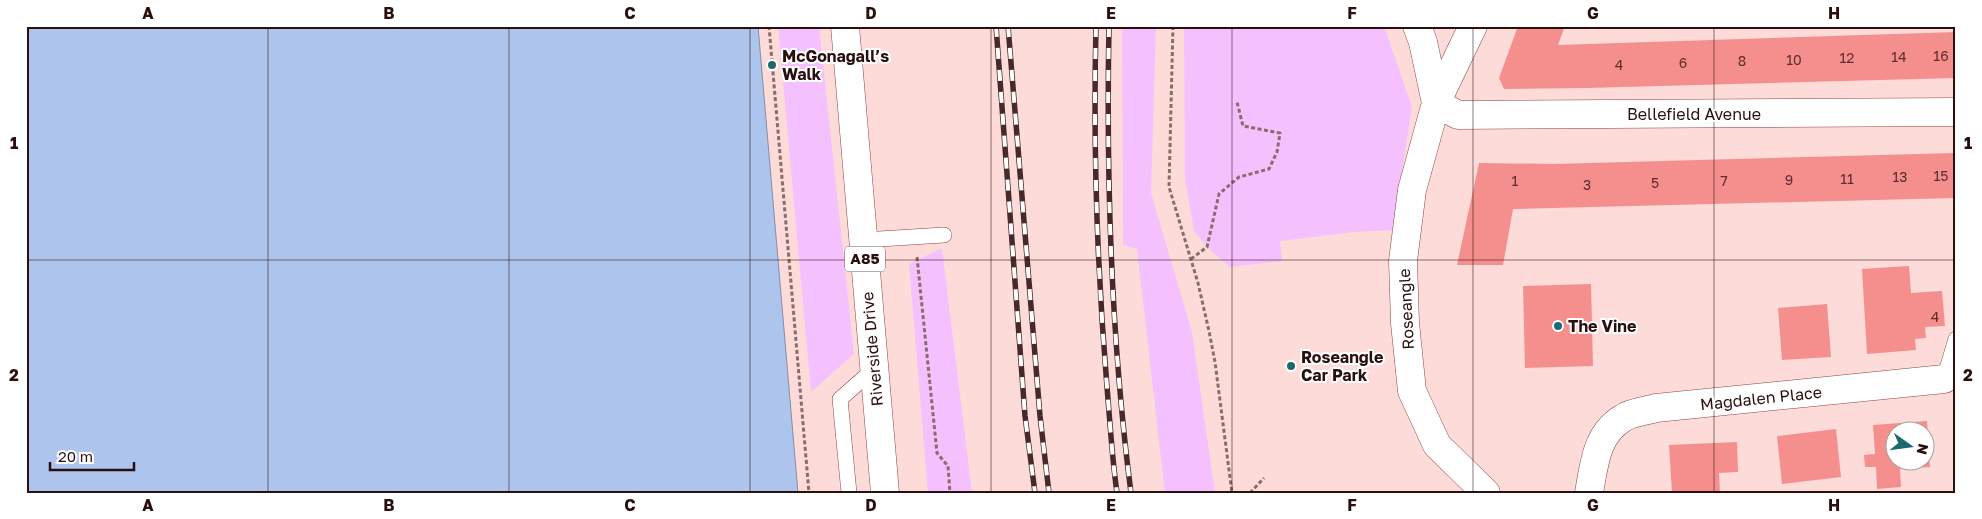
<svg xmlns="http://www.w3.org/2000/svg" width="1982" height="519" font-family="'Golos Text',sans-serif">
  <rect width="100%" height="100%" fill="#fddbd9"/>
  <path fill="#f5c0fe" d="M778,26H819L854,354L811,392Z
    M1122,26H1156L1151,193L1192,332L1215,493H1165L1137,249L1123,245Z
    M1184,26H1384L1412,107L1393,230L1354,232L1280,241L1282,261L1230,267L1211,251L1194,231L1185,180Z
    M942,248L972,493H928L909,264Z"/>
  <path fill="#adc4ec" stroke="#868da9" d="M26,26H758L798,493H26Z"/>
  <path fill="#f58f8d" fill-rule="evenodd" d="M1518,26H1565L1558,45L1956,32V78L1587,88L1504,89L1499,78Z
    M1956,153V198L1513,209L1503,265H1457L1479,163L1553,164Z
    M1909,266L1911,293L1942,291L1945,326L1925,327L1926,338L1915,339L1916,350L1867,354L1862,269Z
    M1591,284L1593,366L1525,368L1523,286Z
    M1827,304L1831,357L1782,360L1778,308Z
    M1927,421L1930,467L1900,469L1901,487L1877,489L1876,467H1865L1864,455L1875,454L1873,425ZM1894,432H1924V462H1894Z
    M1836,429L1841,477L1782,484L1777,436Z
    M1737,442L1738,472L1719,473L1720,493H1672L1669,445Z"/>
  <g fill="none" stroke-linecap="round" stroke-linejoin="round">
    <defs>
      <path id="service" d="M863,240L944,235
        M1944,379L1956,339
        M849,493L840,399L874,369"/>
      <path id="minor" d="M1436,103L1458,115L1956,112
        M1589,493C1594,465 1596,434 1623,418C1632,412 1646,411 1656,408L1944,379"/>
      <path id="tertiary" d="M1417,26L1423,42L1436,103
        M1473,26L1436,103L1412,190L1403,261L1405,323L1412,391L1437,445L1486,493"/>
      <path id="primary" d="M845,26L885,493"/>
    </defs>
    <use href="#service" stroke="#8a4343" stroke-width="16"/>
    <use href="#minor" stroke="#8a4343" stroke-width="29"/>
    <use href="#tertiary" stroke="#8a4343" stroke-width="29"/>
    <use href="#primary" stroke="#8a4343" stroke-width="29"/>
    <path stroke="#8b6c6b" stroke-width="3" stroke-dasharray="4 2.5" stroke-linecap="butt" d="M769,26L809,493
      M1173,26L1169,187L1198,283L1209,331L1215,362L1232,493
      M917,257L937,453L948,466L950,493
      M1191,259L1207,247L1219,194L1239,177L1269,169L1277,152L1280,133L1243,126L1237,102
      M1250,493L1264,478"/>
    <use href="#service" stroke="#fff" stroke-width="15"/>
    <use href="#minor" stroke="#fff" stroke-width="28"/>
    <use href="#tertiary" stroke="#fff" stroke-width="28"/>
    <use href="#primary" stroke="#fff" stroke-width="28"/>
    <defs>
      <path id="rail" d="M996,26L1025,416L1035,493
        M1008,26L1040,416L1049,493
        M1096,26C1093,147 1097,267 1107,387C1110,422 1112,458 1117,493
        M1109,26C1106,182 1111,338 1131,493"/>
    </defs>
    <use href="#rail" stroke="#472929" stroke-width="5.5"/>
    <use href="#rail" stroke="#fff" stroke-width="4" stroke-dasharray="11" stroke-linecap="butt"/>
  </g>
  <path fill="none" stroke="#2b0e0e" stroke-width="1" stroke-opacity="0.55" d="M268,26V493M509,26V493M750,26V493M991,26V493M1232,26V493M1473,26V493M1714,26V493M26,260H1956"/>
  <g fill="#1b686e" stroke="#fff" stroke-width="2">
    <circle cx="772" cy="65" r="5"/>
    <circle cx="1558" cy="326" r="5"/>
    <circle cx="1291" cy="366" r="5"/>
  </g>
  <g text-anchor="middle" stroke-width="4" stroke-linejoin="round" paint-order="stroke">
    <g font-size="14" fill="#5e2e2e">
      <text x="1941" y="61">16</text>
      <text x="1899" y="62">14</text>
      <text x="1847" y="63">12</text>
      <text x="1794" y="65">10</text>
      <text x="1742" y="66">8</text>
      <text x="1683" y="68">6</text>
      <text x="1619" y="70">4</text>
      <text x="1941" y="181">15</text>
      <text x="1900" y="182">13</text>
      <text x="1847" y="184">11</text>
      <text x="1789" y="185">9</text>
      <text x="1515" y="186">1</text>
      <text x="1724" y="186">7</text>
      <text x="1655" y="188">5</text>
      <text x="1587" y="190">3</text>
      <text x="1935" y="322">4</text>
    </g>
    <rect fill="#fff" stroke="#6b5656" stroke-width="1" x="845" y="246.5" width="40" height="25" rx="4"/>
    <g font-size="15" font-weight="bold" fill="#2b0e0e">
      <text x="865" y="264">A85</text>
    </g>
    <g font-size="16" font-weight="bold" fill="#2b0e0e" stroke="#fff" text-anchor="start">
      <text x="782" y="62">McGonagall’s<tspan x="782" dy="18">Walk</tspan></text>
      <text x="1568" y="332">The Vine</text>
      <text x="1301" y="363">Roseangle<tspan x="1301" dy="18">Car Park</tspan></text>
    </g>
    <g font-size="16" fill="#2b0e0e" stroke="#fff">
      <text x="1694" y="120">Bellefield Avenue</text>
      <text transform="translate(1406 309) rotate(-93)" y="6">Roseangle</text>
      <text transform="translate(872 349) rotate(-95)" y="6">Riverside Drive</text>
      <text transform="translate(1761 398) rotate(-6)" y="6">Magdalen Place</text>
    </g>
  </g>
  <rect width="1982" height="519" fill="none" stroke="#ffffff" stroke-width="55"/>
  <g transform="translate(1910 446) rotate(104)"><circle r="24" fill="#ffffff" stroke="#aa9f9f"/>
  <path d="M0-4L9 19L0 12L-9 19Z" fill="#1b686e"/>
  <text y="-8" font-size="14" font-weight="bold" text-anchor="middle" fill="#2b0e0e">N</text>
  </g>
  <path d="M50 462v8h84v-8" fill="none" stroke="#2b0e0e" stroke-width="2.5"/>
  <text x="58" y="462" font-size="15" fill="#2b0e0e" stroke="#ffffff" stroke-width="4" paint-order="stroke">20 m</text>
  <rect x="28" y="28" width="1926" height="464" fill="none" stroke="#2b0e0e" stroke-width="2"/>
  <g font-size="16" text-anchor="middle" font-weight="bold" fill="#2b0e0e">
    <text x="148" y="19">A</text>
    <text x="389" y="19">B</text>
    <text x="630" y="19">C</text>
    <text x="871" y="19">D</text>
    <text x="1111" y="19">E</text>
    <text x="1352" y="19">F</text>
    <text x="1593" y="19">G</text>
    <text x="1834" y="19">H</text>
    <text x="14" y="149">1</text>
    <text x="1968" y="149">1</text>
    <text x="14" y="381">2</text>
    <text x="1968" y="381">2</text>
    <text x="148" y="511">A</text>
    <text x="389" y="511">B</text>
    <text x="630" y="511">C</text>
    <text x="871" y="511">D</text>
    <text x="1111" y="511">E</text>
    <text x="1352" y="511">F</text>
    <text x="1593" y="511">G</text>
    <text x="1834" y="511">H</text>
  </g>
</svg>
